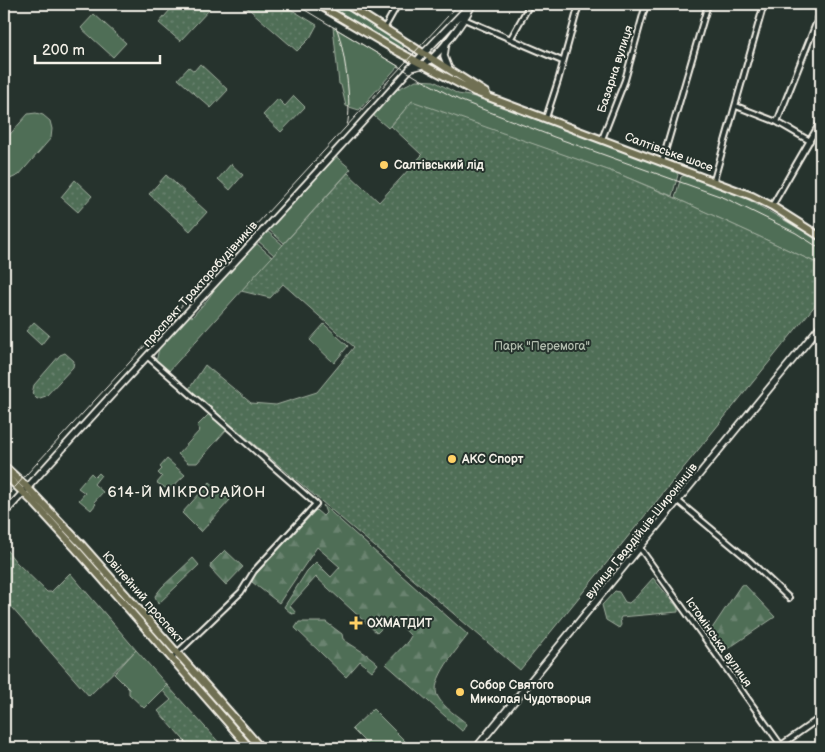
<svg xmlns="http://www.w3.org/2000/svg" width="825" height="752" font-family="'Balsamiq Sans',sans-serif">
  <defs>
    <pattern id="forest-firs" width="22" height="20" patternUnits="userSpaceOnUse" patternTransform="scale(1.25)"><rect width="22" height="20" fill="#506e57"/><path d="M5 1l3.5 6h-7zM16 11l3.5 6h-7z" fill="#6a836f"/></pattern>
    <pattern id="park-dots" width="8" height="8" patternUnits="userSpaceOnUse" patternTransform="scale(1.25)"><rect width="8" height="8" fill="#506e57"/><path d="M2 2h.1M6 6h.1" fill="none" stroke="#6a836f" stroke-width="1.8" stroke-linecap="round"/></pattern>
  </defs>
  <rect width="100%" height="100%" fill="#26332d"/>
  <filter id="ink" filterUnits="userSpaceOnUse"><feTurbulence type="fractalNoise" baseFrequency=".02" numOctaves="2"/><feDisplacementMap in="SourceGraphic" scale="10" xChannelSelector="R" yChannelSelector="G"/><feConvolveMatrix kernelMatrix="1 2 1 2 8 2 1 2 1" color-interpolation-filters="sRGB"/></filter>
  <g filter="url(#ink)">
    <path fill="#506e57" stroke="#a2b0a0" d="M326,4H337L405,45L402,49Z
      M94,14L126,43L113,57L81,28Z
      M333,27L398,66L359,110L346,106L341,85L339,84Z
      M416,80L434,81L458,94L481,98L675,170L678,175L672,196L619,174L412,102L388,128L387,127L374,116V113L398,89Z
      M36,113L43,115L50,121L52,129L51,138L19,175L10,179H4V141L28,114Z
      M334,155L351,169L284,243L267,228Z
      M687,174L711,183L716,187L740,195L821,241V265L675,198L681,177Z
      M266,230L283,245L274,255L257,240Z
      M255,242L272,257L168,372L156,362L159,348L189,315L192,317L208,299L219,283Z
      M324,324L348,346L334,363L310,340Z
      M209,414L226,428V430L197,463H188L178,454L200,430L197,426Z
      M167,459L185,475L169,490L157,483L162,477L158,473L162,469L160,467Z
      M91,473L95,477L99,473L101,475L94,484L103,492L94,502L96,504L91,510L79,500L85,493L78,488Z
      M136,650L167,685L144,708L129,694V689L114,674Z
      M373,709L412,748H371L352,729Z"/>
    <path fill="url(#forest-firs)" stroke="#a2b0a0" d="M210,482L230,500L201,532L182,513Z
      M323,505L468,635C459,647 428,682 438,697C444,708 458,716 467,724L464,730L462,731L386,664L408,641L411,636L393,617L377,633L316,577L290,606L296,613L292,614L284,607L307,571L316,562L331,577L340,567L317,547L279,603L252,582L253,577L316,510L323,516L326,513Z
      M225,550L243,567L226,585L210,568L211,564Z
      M193,558L199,565L158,604L155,596L162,587Z
      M744,584L775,617L720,654L716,652L707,636L741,585Z
      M299,622H326L342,634L343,639C355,648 367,653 378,664L372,671L360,661L346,677L295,628Z"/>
    <path fill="url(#park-dots)" stroke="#a2b0a0" d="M175,4H204L210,9L180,41L159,23Z
      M243,4H282L317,25L310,38L297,51Z
      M200,64L228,90L211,108L178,79L189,67L194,71Z
      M294,96L305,107L281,132L263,115L278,99L285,106Z
      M412,101L619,174L673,197L821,265V298L520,670L189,389L205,365L251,403L276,405L317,392L354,347L283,284L270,298L241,291L348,173L379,202L422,155L391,126Z
      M231,164L243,175L230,190L218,179Z
      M166,175L207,212L190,231L149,194Z
      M75,180L92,196L78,212L61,197Z
      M34,322L49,335L41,345L26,331Z
      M65,353L74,361L73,367L46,396L37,399L32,394L34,385L60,355Z
      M5,548L16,562L47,592H51L70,573L136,650L89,696L4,599V550Z
      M653,578L678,608V612L621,617L620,619L621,625L619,628L606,620L602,605L615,591L619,592L625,602L629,603L636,597Z
      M167,685L224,748H191L158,711L171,700L162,690Z"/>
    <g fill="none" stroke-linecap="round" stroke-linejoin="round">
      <defs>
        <path id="minor" d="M464,19L562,61
          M385,27L398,4
          M511,38L530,4
          M736,106L777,122L810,141
          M546,118L558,81L579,4
          M777,122L821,11
          M602,139L625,80L646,4
          M662,162L708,4
          M714,180L764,4
          M772,206L821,121
          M148,357L316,504L254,571L241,592L172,658
          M678,501L750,561L789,598
          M640,548L783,748
          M780,746L821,717"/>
        <path id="secondary" d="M446,43L444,56L449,69
          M410,68C414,67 418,66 422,65C438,58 464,21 472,5
          M4,514C142,358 287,209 424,53L471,4
          M476,748L821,325"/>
        <path id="primary" d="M317,4L397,51L475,92L752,196L772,206L821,237
          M346,4L486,93
          M4,466L27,487L82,545L261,748
          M4,474L34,503L76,549L250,748"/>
      </defs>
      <use href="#minor" stroke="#f4f1e8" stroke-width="8"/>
      <use href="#secondary" stroke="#f4f1e8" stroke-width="9"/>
      <use href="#primary" stroke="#f4f1e8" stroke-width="10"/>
      <use href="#minor" stroke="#26332d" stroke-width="4"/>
      <use href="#secondary" stroke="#26332d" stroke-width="5.5"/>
      <use href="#primary" stroke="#706f52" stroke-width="6"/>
      <path stroke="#f4f1e8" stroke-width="1" d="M295,4L418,78L459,100L554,137L725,198L796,233L821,249
        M336,27C344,44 353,108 347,125
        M4,499L459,4"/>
    </g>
  </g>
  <g fill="#ffd166" stroke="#26332d" stroke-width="2">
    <circle cx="384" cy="165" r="5"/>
    <circle cx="452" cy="459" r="5"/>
    <path d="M353.5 615.5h5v5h5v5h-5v5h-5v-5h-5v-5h5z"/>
    <circle cx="460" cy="692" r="5"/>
  </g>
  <g text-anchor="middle" stroke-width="4" stroke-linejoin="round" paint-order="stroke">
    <g font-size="12" fill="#f4f1e8" stroke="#26332d">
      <text transform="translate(615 69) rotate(-72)" y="4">Базарна вулиця</text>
      <text transform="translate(669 152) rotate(20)" y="4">Салтівське шосе</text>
      <text transform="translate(200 284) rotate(-48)" y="4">проспект Тракторобудівників</text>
      <text transform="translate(641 531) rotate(-51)" y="4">вулиця Гвардійців-Широнінців</text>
      <text transform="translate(143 597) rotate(49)" y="4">Ювілейний проспект</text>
      <text transform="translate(719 642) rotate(55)" y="4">Істомінська вулиця</text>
    </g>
    <g font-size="12" font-weight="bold" fill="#f4f1e8" stroke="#26332d" text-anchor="start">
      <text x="394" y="169">Салтівський лід</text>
      <text x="462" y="463">АКС Спорт</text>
      <text x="367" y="627">ОХМАТДИТ</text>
      <text x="470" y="689">Собор Святого<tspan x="470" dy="14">Миколая Чудотворця</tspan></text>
    </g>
    <g font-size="12" fill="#b2bdae" stroke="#26332d">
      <text x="542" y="350">Парк "Перемога"</text>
    </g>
    <g font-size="15" letter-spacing="1" fill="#f4f1e8" stroke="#26332d">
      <text x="187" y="497">614-Й МІКРОРАЙОН</text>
    </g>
  </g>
  <rect width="825" height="752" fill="none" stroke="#26332d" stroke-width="20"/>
  <rect x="10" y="10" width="805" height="732" fill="none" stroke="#f4f1e8" stroke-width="2" filter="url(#ink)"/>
  <path d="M35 55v8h125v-8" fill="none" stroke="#f4f1e8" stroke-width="2.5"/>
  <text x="42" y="55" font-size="15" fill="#f4f1e8" stroke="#26332d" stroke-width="4" paint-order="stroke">200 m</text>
</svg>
